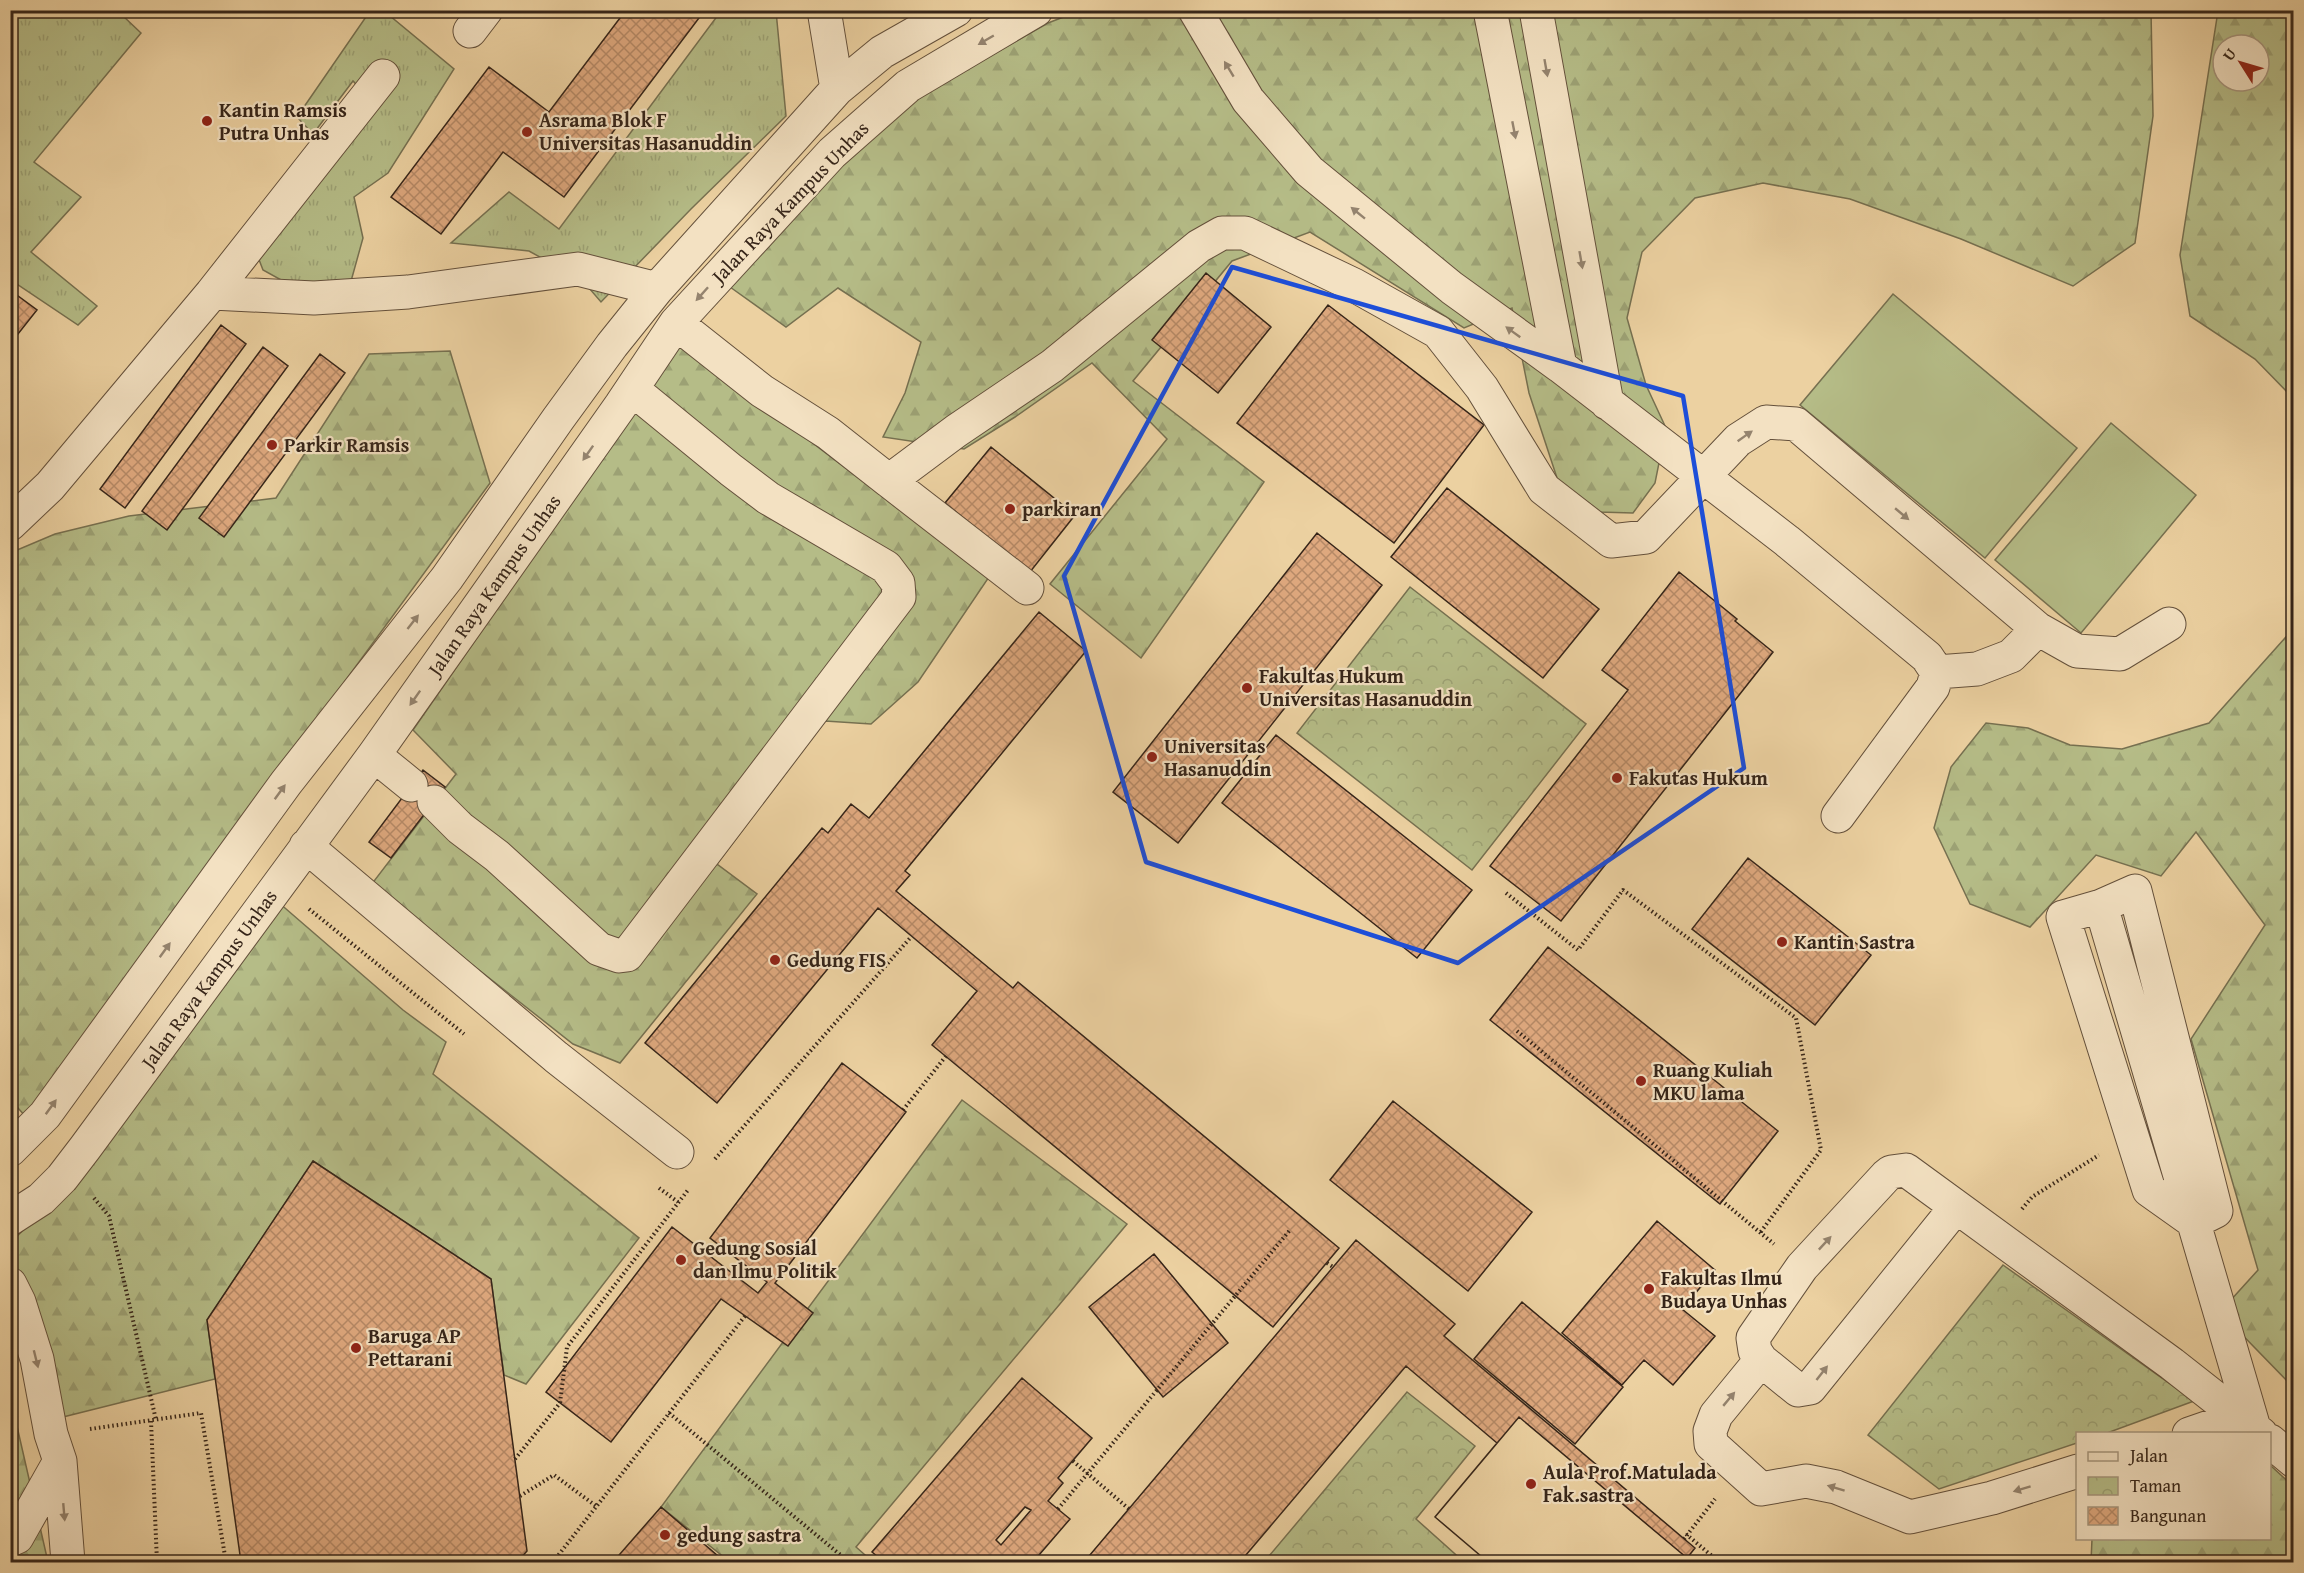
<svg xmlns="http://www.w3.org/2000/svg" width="2304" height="1573" font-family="'Gentium Book Plus',serif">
  <defs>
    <pattern id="grass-tufts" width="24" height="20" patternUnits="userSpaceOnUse" patternTransform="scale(1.5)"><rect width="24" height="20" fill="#b5bc87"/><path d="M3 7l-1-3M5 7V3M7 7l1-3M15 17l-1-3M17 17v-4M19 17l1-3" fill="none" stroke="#9ca174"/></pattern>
    <pattern id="forest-firs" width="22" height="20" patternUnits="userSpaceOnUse" patternTransform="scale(1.5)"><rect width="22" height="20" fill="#b5bc87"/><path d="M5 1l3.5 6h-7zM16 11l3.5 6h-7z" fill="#9ca174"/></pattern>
    <pattern id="park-crowns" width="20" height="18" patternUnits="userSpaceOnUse" patternTransform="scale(1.5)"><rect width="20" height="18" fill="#b5bc87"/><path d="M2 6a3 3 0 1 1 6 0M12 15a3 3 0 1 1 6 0" fill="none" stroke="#9ca174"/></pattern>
    <pattern id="building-cross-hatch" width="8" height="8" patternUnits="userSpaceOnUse" patternTransform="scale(1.5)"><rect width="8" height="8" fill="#dea87e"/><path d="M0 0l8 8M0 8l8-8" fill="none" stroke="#b58966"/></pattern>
  </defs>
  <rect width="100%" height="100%" fill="#ecd1a1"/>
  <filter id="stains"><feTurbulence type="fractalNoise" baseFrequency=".00333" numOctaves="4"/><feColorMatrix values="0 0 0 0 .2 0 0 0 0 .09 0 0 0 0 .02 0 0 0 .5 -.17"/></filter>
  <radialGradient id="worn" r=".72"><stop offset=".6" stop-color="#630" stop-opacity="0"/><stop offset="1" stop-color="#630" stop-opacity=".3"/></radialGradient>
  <path fill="url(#grass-tufts)" stroke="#767050" stroke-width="1.5" d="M10,11H124L121,14L141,33L34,162L81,197L31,252L97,306L78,325L11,280Z
    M370,11H384L454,69L388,173L354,197L363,238L348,292L301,291L263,270L253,244L372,102L353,81L313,134L297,117Z
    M721,11H776L786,116L691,209L601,302L583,281L529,251L451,243L509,192L559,229Z"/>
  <path fill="url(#forest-firs)" stroke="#767050" stroke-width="1.5" fill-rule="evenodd" d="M1079,11H2151L2153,116L2135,243L2073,286L1961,239L1850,199L1763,183L1695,198L1642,252L1627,318L1646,385L1666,428L1655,483L1633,513L1598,512L1560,487L1529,393L1512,308L1464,328L1310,232L1232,261L1133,381L1264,482L1141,658L1050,584L1167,439L1092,363L1015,417L964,449L883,437L905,393L921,342L838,288L786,327L730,287L848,159L918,97L1048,23Z
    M2218,11H2293V398L2255,359L2190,316L2180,255ZM2223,45H2259V81H2223Z
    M681,343L989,577L918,682L871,724L825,721L717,864L757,894L620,1063L573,1044L371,885L456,774L413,730Z
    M450,351L490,483L26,1117L10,1099V553L55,534L129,516L276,498L369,354Z
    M2293,629V1387L2220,1312L2258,1270L2191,1039L2265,925L2196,832L2161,876L2096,855L2030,927L1970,904L1934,828L1951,767L1986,723L2028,728L2070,745L2122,749L2209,723Z
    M278,902L403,1010L446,1042L433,1074L639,1238L526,1384L504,1375L491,1279L313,1161L207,1320L215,1379L43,1422L30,1301L11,1264V1242L95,1161Z
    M962,1100L1127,1224L856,1547L873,1562H730L661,1507Z
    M11,1400L48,1562H11Z
    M2270,1465L2293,1486V1562H2091L2092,1539L2270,1538Z"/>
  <path fill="url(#park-crowns)" stroke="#767050" stroke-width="1.5" d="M1410,587L1586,724L1472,870L1297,733Z
    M2003,1265L2194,1401L2107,1433L2078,1434L2077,1443L1939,1489L1868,1435Z
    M1407,1392L1475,1446L1416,1519L1464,1562H1264Z"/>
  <path fill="#b5bc87" stroke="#767050" stroke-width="1.5" d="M1893,294L2077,448L1985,558L1800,405Z
    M2111,423L2196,495L2081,633L1995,560Z"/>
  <path fill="url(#building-cross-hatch)" stroke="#362519" stroke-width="1.5" fill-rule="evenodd" d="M626,10H705L564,197L503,152L441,234L391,197L489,67L549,112Z
    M1206,273L1271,327L1218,393L1152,340Z
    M10,290L37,310L10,344Z
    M1328,305L1484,425L1394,543L1237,423Z
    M221,325L246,344L125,508L100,489Z
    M263,347L288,366L167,530L142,511Z
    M320,354L345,373L224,537L199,518Z
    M991,447L1075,515L1030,572L945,503Z
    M1447,488L1599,609L1543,678L1391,557Z
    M1317,533L1382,585L1178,843L1113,792Z
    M1679,572L1737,619L1735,621L1773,652L1561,921L1490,866L1628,690L1602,670Z
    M1039,612L1086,651L905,871L910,875L896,891L1013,988L1018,982L1339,1248L1273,1327L932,1045L977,991L878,908L717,1103L645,1043L822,828L828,833L851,804L869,818Z
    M1276,735L1472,890L1417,958L1222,803Z
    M423,770L445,787L391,858L369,842Z
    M1748,858L1871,955L1815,1025L1692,929Z
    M1548,947L1778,1131L1720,1204L1490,1020Z
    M842,1063L906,1112L775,1283L813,1313L788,1346L721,1299L611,1442L546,1392L672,1227L758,1293L767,1282L710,1238Z
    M1393,1101L1532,1212L1468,1291L1330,1180Z
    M313,1161L491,1279L527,1551L517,1562H241L207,1320Z
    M1657,1221L1715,1270L1682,1309L1715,1336L1673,1385L1644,1360L1622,1385L1562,1333Z
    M1356,1240L1455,1324L1444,1336L1695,1548L1687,1558L1693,1562H1488L1435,1517L1497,1443L1406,1366L1240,1562H1084Z
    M1154,1254L1228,1343L1163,1397L1089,1307Z
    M1522,1302L1623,1387L1575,1444L1474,1359Z
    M1022,1378L1092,1438L1058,1478L1063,1483L1048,1501L1070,1519L1033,1562H884L872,1552ZM1025,1507L1031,1510L1001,1545L996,1540Z
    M1519,1417L1687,1558L1683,1562H1488L1435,1517Z
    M661,1507L725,1562H613Z"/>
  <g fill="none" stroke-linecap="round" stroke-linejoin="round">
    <defs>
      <path id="minor" d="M824,10L837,89
        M1195,10L1248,100L1309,171L1452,288L1560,366L1787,541L1927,657L1937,672L1933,687L1838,816
        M1490,10L1560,366
        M1536,10L1607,403
        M470,31L486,10
        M212,293L383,76
        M676,323L762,391L828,433L889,481L956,431L1052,366L1199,246L1222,233H1245L1354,285L1438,332L1482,388L1544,489L1611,541L1646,537L1738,440L1766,422L1796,424L2038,629L2077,651L2120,654L2169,624
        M889,481L1027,588
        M10,524L50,486L212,293L314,298L408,292L578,269L657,289
        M1937,672L1977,669L2011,656L2038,629
        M374,755L411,785
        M434,802L460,828L497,856L599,949L619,956L627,955L899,597L898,583L886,567L768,498L731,470L632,389
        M306,846L556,1057L677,1152
        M2135,891L2216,1211L2194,1222L2149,1190L2063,917L2101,906Z
        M2101,906L2254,1428
        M10,1150L45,1115L286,783L447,578L558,419L612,345L657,289L837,89L882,52L956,10
        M10,1219L41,1199L62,1178L85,1148L374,755L621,405L676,323L832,153L908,86L1036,10
        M10,1284L19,1302L37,1359L51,1434L60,1461L68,1562
        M1761,1360L1798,1390L1810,1388L1956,1207
        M2189,1434L2241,1416
        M2270,1441L2294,1461
        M2078,1471L1992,1498L1910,1517L1836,1487L1806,1481L1761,1489L1711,1444L1710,1431L1716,1415L1761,1360L1755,1351L1753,1338L1802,1267L1886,1176L1891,1172L1906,1170L2172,1364L2261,1434
        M10,1540L17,1537L60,1461"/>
    </defs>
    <use href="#minor" stroke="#64503b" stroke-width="35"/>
    <path stroke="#362519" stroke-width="4" stroke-dasharray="1.5 3" stroke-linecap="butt" d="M1506,893L1578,950L1623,890L1796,1018L1821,1150L1760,1233
      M309,909L464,1034
      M1517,1031L1774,1244
      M903,1110L946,1056
      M715,1159L911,937
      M659,1188L678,1202
      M94,1198L109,1216L156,1420
      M2022,1209L2032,1197L2099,1155
      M1327,1263L1333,1267
      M669,1413L849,1562
      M151,1421L157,1562
      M90,1429L201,1413L226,1562
      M515,1459L560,1403L567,1347L688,1190
      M1073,1461L1129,1509
      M520,1496L554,1475L596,1506
      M1058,1509L1290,1230
      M1686,1534L1719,1562
      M1684,1539L1715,1499
      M553,1562L745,1316"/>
    <use href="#minor" stroke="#f3e1c2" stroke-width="33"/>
  </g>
  <defs><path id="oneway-solid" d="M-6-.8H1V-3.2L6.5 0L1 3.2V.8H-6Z" transform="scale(1.5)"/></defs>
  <g fill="#94836e">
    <use href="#oneway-solid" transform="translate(986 40) rotate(150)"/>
    <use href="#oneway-solid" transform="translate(1546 68) rotate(80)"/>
    <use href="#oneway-solid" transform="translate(1229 69) rotate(-121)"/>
    <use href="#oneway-solid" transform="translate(1514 130) rotate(79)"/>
    <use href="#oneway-solid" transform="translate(1358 213) rotate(-141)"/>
    <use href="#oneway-solid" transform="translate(1581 260) rotate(80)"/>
    <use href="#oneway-solid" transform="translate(702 294) rotate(132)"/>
    <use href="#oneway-solid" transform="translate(1513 332) rotate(-144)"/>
    <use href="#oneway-solid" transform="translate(1745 436) rotate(-35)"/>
    <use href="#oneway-solid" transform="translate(588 453) rotate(125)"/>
    <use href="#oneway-solid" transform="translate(1902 514) rotate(40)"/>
    <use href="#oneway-solid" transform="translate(413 622) rotate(-52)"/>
    <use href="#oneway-solid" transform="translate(415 698) rotate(125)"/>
    <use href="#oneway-solid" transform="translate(280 792) rotate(-54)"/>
    <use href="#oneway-solid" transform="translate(165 950) rotate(-54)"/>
    <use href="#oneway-solid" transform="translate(51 1107) rotate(-54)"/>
    <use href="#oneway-solid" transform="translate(1825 1243) rotate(-47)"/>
    <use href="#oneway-solid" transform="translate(36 1359) rotate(76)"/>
    <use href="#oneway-solid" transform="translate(1822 1373) rotate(-52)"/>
    <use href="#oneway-solid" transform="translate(1729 1399) rotate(-50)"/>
    <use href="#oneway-solid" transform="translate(1836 1488) rotate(-163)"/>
    <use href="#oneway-solid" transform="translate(2022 1489) rotate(163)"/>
    <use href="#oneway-solid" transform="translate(64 1512) rotate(85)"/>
  </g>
  <path fill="none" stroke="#1d4ed8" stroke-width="4.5" stroke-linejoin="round" d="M1232,267L1683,396L1744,768L1458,963L1146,862L1064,576Z"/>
  <g fill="#8f2418" stroke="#f3e1c2" stroke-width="2">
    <circle cx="207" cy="121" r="6"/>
    <circle cx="527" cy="132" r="6"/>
    <circle cx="272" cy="445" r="6"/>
    <circle cx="1010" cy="509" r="6"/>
    <circle cx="1247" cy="688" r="6"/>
    <circle cx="1152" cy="757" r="6"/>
    <circle cx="1617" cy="778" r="6"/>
    <circle cx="1782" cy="942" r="6"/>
    <circle cx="775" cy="960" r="6"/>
    <circle cx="1641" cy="1081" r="6"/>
    <circle cx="681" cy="1260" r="6"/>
    <circle cx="1649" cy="1289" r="6"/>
    <circle cx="356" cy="1348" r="6"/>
    <circle cx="1531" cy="1484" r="6"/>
    <circle cx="665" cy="1535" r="6"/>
  </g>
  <g text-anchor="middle" stroke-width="4.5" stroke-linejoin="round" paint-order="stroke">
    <g font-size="20" font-weight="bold" fill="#362519" stroke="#f3e1c2" text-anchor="start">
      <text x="219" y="117">Kantin Ramsis<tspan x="219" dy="23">Putra Unhas</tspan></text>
      <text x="539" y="127">Asrama Blok F<tspan x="539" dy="23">Universitas Hasanuddin</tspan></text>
      <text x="284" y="452">Parkir Ramsis</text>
      <text x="1022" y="516">parkiran</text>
      <text x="1259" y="683">Fakultas Hukum<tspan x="1259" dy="23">Universitas Hasanuddin</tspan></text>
      <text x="1164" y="753">Universitas<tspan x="1164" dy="23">Hasanuddin</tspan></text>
      <text x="1629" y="785">Fakutas Hukum</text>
      <text x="1794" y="949">Kantin Sastra</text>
      <text x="787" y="967">Gedung FIS</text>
      <text x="1653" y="1077">Ruang Kuliah<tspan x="1653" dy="23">MKU lama</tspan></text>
      <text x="693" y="1255">Gedung Sosial<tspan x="693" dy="23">dan Ilmu Politik</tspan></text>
      <text x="1661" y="1285">Fakultas Ilmu<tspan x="1661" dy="23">Budaya Unhas</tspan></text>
      <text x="368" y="1343">Baruga AP<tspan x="368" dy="23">Pettarani</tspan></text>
      <text x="1543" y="1479">Aula Prof.Matulada<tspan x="1543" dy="23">Fak.sastra</tspan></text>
      <text x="677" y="1542">gedung sastra</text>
    </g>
    <g font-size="20" fill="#362519" stroke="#f3e1c2">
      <text transform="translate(790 202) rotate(-46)" y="7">Jalan Raya Kampus Unhas</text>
      <text transform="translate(494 585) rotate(-55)" y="7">Jalan Raya Kampus Unhas</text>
      <text transform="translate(209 979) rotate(-54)" y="7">Jalan Raya Kampus Unhas</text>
    </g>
  </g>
  <rect width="2304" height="1573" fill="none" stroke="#ecd1a1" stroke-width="36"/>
  <rect x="12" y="12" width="2280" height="1549" fill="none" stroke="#362519" stroke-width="3"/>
  <rect x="18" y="18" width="2268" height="1537" fill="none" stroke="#362519" stroke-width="1.5"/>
  <rect x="2076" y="1432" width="195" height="108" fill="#f3e1c2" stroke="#a7967e" stroke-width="1.5"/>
  <rect x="2088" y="1452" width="30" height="9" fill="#f3e1c2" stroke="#a7967e" stroke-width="1.5"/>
  <text x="2130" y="1462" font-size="18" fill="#362519">Jalan</text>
  <rect x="2088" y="1477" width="30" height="18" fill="url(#park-crowns)" stroke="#a7967e" stroke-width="1.5"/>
  <text x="2130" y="1492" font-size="18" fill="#362519">Taman</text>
  <rect x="2088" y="1507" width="30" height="18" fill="url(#building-cross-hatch)" stroke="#a7967e" stroke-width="1.5"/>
  <text x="2130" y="1522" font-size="18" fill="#362519">Bangunan</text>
  <g transform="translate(2241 63) rotate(307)"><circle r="28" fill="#f3e1c2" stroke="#a7967e" stroke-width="1.5"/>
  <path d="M0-4.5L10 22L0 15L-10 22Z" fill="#8f2418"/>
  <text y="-9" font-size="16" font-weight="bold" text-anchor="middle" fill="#362519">U</text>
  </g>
  <rect width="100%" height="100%" filter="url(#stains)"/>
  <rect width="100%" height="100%" fill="url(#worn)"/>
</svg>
